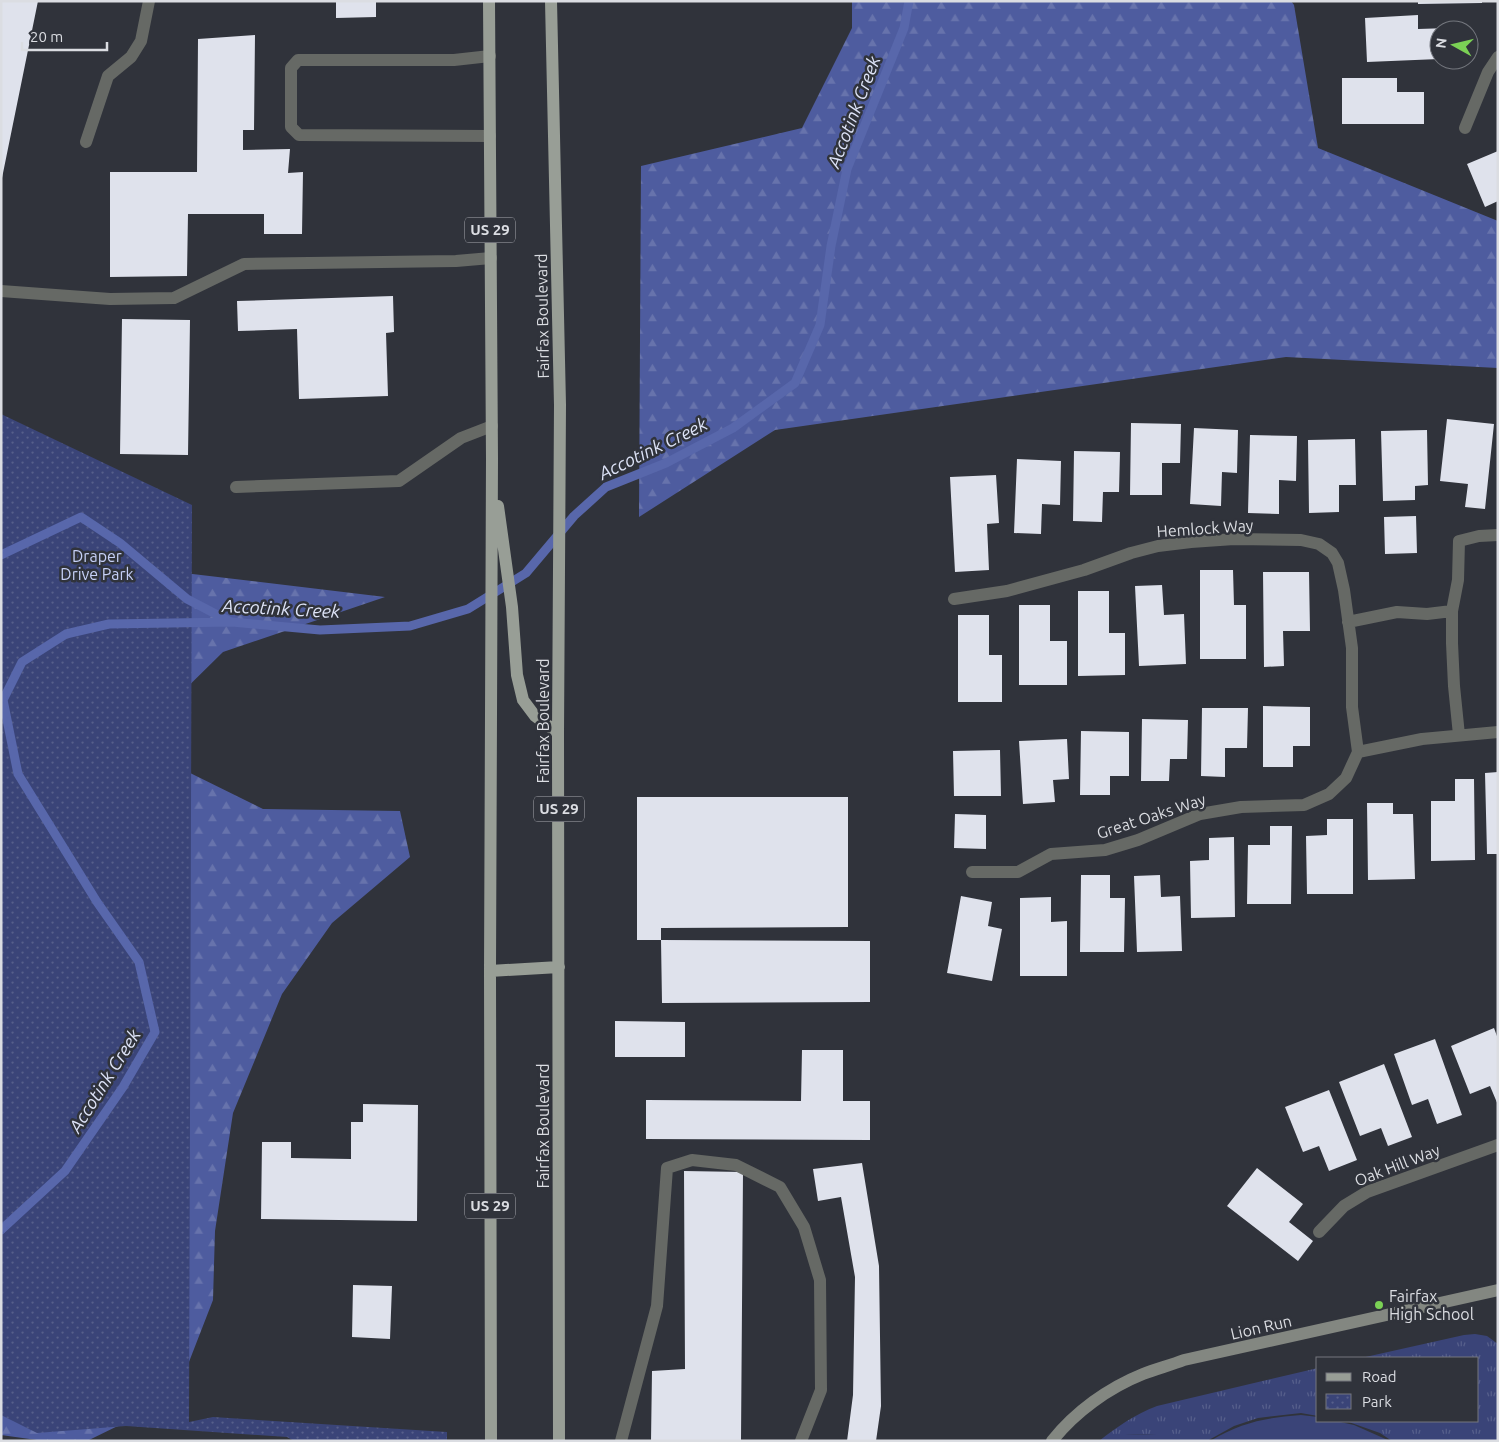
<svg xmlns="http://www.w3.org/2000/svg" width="1499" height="1442" font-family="Ubuntu,sans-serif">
  <defs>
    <pattern id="grass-tufts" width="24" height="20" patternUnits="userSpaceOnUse" patternTransform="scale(1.25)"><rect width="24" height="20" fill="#3a4478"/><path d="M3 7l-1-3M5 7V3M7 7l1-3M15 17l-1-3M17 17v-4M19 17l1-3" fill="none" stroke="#565f8b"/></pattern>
    <pattern id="forest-firs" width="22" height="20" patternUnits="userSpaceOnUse" patternTransform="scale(1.25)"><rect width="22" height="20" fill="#4e5c9f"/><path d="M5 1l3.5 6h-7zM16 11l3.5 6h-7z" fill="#6773ac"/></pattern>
    <pattern id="park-dots" width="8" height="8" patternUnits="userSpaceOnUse" patternTransform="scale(1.25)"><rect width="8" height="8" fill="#3a4478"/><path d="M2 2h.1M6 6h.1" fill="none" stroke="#565f8b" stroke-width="1.8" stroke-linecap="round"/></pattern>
  </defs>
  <rect width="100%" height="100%" fill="#30333b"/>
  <path fill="url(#grass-tufts)" d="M1475,1334L1487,1336L1498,1344V1441H1392L1380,1433L1346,1421H1478V1358H1361L1464,1335Z
    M1318,1368V1416L1301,1413L1258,1418L1234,1426L1207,1441H1156V1434L1125,1435V1441H1099C1117,1427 1135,1414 1157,1406Z"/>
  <path fill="url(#forest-firs)" d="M852,1H1291L1294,5L1318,148L1498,221V368L1286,357L775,430L639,517L641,166L802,128L852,28Z
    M1,420L184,573L385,597L223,652L163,711L180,768L263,809L400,811L410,857L332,923L282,994L233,1113L215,1231L213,1300L175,1398L87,1441H44L1,1435Z"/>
  <path fill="url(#park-dots)" d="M1,414L192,505L189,1422L213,1417L447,1432V1441H294L287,1437L126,1426L37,1433L1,1415Z"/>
  <path fill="#3a4478" d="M1301,1415L1318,1417V1421H1336L1354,1425L1390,1441H1210C1243,1422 1264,1418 1301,1415Z
    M1156,1434V1441H1125V1435Z"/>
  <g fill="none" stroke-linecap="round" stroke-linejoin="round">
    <path stroke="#5867ab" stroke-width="9" d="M1,555L81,517L120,543L187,599L231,622
      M1,1230L65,1171L123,1087L155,1032L139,962L97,902L18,774L3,700L22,662L66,634L109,624L232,622L320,630L410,626L468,609L526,573L574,516L606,487L666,463L733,428L795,383L820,325L831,246L847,169L904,28L909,1"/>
  </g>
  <path fill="#dfe2ec" d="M1,1H38L2,178H1Z
    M336,1H376V17L336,18Z
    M1418,1H1482V3L1418,4Z
    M1418,15V29L1449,28V30H1439V59L1367,62L1365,18Z
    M255,35L254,130H243V150L290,149L288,173L303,172L302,234H264V214H188L187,276L110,277V172H197L198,39Z
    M1342,78H1397V92H1424V124H1342Z
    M1498,151V201L1485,207L1467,164Z
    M393,296L394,332L386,333L388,396L299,399L297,329L238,331L237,301Z
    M122,319L190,320L188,455L120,454Z
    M1447,419L1494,424L1485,509L1465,507L1468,484L1440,481Z
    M1131,423L1181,424L1180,463H1162V495H1130Z
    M1194,428L1238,430L1237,473L1222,472L1221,506L1190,504Z
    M1427,430L1428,485L1415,486V500L1383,501L1381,431Z
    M1250,435L1297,436L1296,481L1279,480V514L1248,513Z
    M1355,439L1356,485H1339V512L1309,513L1308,440Z
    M1074,451L1120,452L1119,492H1103L1102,522L1073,521Z
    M1017,459L1061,461L1060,505L1042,504L1041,534L1014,533Z
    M996,475L999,523L987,524L989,570L955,572L950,477Z
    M1416,516L1417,553L1385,554L1384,517Z
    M1200,570H1233L1234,605H1246V659H1200Z
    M1263,572H1309L1310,631H1283L1284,666L1264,667Z
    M1162,585L1164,615L1184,614L1186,664L1139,666L1135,586Z
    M1078,591H1109V633H1125V675L1078,676Z
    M1019,605H1050V641H1067V685H1019Z
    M958,615H989V655H1002V702H958Z
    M1263,706L1310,707V746H1293V767H1263Z
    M1202,708H1248L1247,748H1225V777L1201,776Z
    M1142,719L1188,720L1187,759H1170L1169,781H1141Z
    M1081,731L1129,732V776H1110V795H1080Z
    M1067,739L1069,779L1053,780L1055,802L1023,804L1019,741Z
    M1000,750L1001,796H954L953,751Z
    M1498,772V854H1487L1485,773Z
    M1455,779H1474L1475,860L1431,861V801H1455Z
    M637,797H848V927L661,928V940H637Z
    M1367,803H1393V814H1413L1415,879L1368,880Z
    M955,814L986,815V849L954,848Z
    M1327,819H1353V894H1307L1306,836L1327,835Z
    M1270,826H1292L1291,904H1247L1248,845H1270Z
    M1234,837L1235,917L1191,918L1190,861L1209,860V838Z
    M1081,875H1110V898H1125L1124,952H1080Z
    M1160,875L1161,897L1180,896L1182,951L1137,952L1134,876Z
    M961,896L992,902L988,926L1002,929L992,981L947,973Z
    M1051,897V922L1067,921V976H1020V898Z
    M661,940L870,941V1002L662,1003Z
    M615,1021L685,1022V1057H615Z
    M1494,1028L1498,1039V1105L1490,1086L1470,1094L1451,1046Z
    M1435,1039L1462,1115L1437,1124L1428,1099L1412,1105L1394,1054Z
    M802,1050H843V1101H870V1140L646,1139V1100L801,1101Z
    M1384,1064L1412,1137L1388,1146L1381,1128L1360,1136L1339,1082Z
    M1329,1090L1357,1160L1329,1171L1319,1146L1303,1152L1285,1107Z
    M363,1104L418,1105L417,1221L261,1219L262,1142H291V1158L351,1159V1122H363Z
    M862,1163L879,1266L881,1406L876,1441H847L853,1395L855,1277L841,1197L818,1201L813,1169Z
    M1257,1168L1303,1204L1289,1222L1313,1241L1298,1261L1227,1206Z
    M684,1171L743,1172L741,1441H651L652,1371L685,1369Z
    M353,1285L392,1286L390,1339L352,1337Z"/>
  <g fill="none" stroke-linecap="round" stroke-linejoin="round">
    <path stroke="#666965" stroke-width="12" d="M490,56L454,60H298L291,68V127L299,135L490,136
      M86,142L108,76L131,57L141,41L149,1
      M1,291L110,299L174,298L244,264L456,261L491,258
      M236,487L399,481L461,438L492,426
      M621,1441L657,1306L667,1168L692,1160L736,1165L780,1187L804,1227L820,1280L821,1390L801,1441"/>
    <path stroke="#666965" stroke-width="12" d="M1465,128L1488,72L1498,57
      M954,599L1007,591L1084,570L1131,553L1158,546L1191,542L1234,539L1301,540L1319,544L1332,553L1338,563L1344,590L1352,648V707L1358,752
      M1348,622L1397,612L1427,614L1452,611
      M1459,735L1454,686L1452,643V611L1458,580L1459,541L1479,536L1498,535
      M972,872H1018L1051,854L1105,850L1138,840L1200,814L1241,807L1304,805L1329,794L1346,778L1358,752L1422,739L1498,732
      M1319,1232L1344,1206L1367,1192L1498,1145"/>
    <path stroke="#838781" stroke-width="12" d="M1052,1441C1075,1412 1108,1388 1143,1374C1156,1369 1171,1365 1184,1360L1498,1290"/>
    <path stroke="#989e96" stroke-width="12" d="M489,1L492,458L490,971L491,1441
      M551,1L560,405L558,733L559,1441
      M498,506L512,607L517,675L523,700L535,716L558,733
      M490,971L559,967"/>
  </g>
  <circle fill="#7bd155" stroke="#30333b" stroke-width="2" cx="1379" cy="1305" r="5"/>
  <g text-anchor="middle" stroke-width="5" stroke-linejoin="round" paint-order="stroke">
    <g fill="#30333b" stroke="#a8aab0" stroke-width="1">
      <rect x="465" y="217.5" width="50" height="25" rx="4"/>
      <rect x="534" y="796.5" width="50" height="25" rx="4"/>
      <rect x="465" y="1193.5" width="50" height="25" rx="4"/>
    </g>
    <g font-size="15" font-weight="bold" fill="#dbdde2">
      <text x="490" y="235">US 29</text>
      <text x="559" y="814">US 29</text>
      <text x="490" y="1211">US 29</text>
    </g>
    <g font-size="16" fill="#dbdde2" stroke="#30333b">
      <text transform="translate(542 316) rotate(-91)" y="6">Fairfax Boulevard</text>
      <text transform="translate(1205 528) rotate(-4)" y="6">Hemlock Way</text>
      <text transform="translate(543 721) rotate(-90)" y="6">Fairfax Boulevard</text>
      <text transform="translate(1151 816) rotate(-18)" y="6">Great Oaks Way</text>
      <text transform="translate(543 1126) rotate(-90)" y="6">Fairfax Boulevard</text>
      <text transform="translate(1397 1165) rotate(-21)" y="6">Oak Hill Way</text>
      <text transform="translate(1261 1327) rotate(-13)" y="6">Lion Run</text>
    </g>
    <g font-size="16" fill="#c6d0f7" stroke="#30333b">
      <text x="97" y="562">Draper<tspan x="97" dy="18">Drive Park</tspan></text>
    </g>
    <g font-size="16" fill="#dbdde2" stroke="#30333b" text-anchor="start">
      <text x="1389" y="1302">Fairfax<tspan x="1389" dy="18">High School</tspan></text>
    </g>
    <g font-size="18" font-style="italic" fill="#dee4f8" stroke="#30333b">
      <text transform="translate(854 112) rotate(-69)" y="6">Accotink Creek</text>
      <text transform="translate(653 449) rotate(-26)" y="6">Accotink Creek</text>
      <text transform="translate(281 609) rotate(3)" y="6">Accotink Creek</text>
      <text transform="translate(105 1081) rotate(-58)" y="6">Accotink Creek</text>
    </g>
  </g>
  <rect width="1499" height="1442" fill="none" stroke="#dbdde2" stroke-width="5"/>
  <rect x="1316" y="1357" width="162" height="65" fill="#30333b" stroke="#74777e"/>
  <rect x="1326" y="1373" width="25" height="8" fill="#989e96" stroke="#74777e"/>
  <text x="1362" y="1382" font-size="15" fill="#dbdde2">Road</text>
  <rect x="1326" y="1394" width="25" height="15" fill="url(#park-dots)" stroke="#74777e"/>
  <text x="1362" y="1407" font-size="15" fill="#dbdde2">Park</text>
  <g transform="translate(1454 45) rotate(278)"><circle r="24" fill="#30333b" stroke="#74777e"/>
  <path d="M0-4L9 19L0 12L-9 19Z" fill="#7bd155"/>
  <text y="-8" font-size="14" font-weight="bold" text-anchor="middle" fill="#dbdde2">N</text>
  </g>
  <path d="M22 42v8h85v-8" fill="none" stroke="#dbdde2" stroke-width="2.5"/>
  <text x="30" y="42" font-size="15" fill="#dbdde2" stroke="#30333b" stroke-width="4" paint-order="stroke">20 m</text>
</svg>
